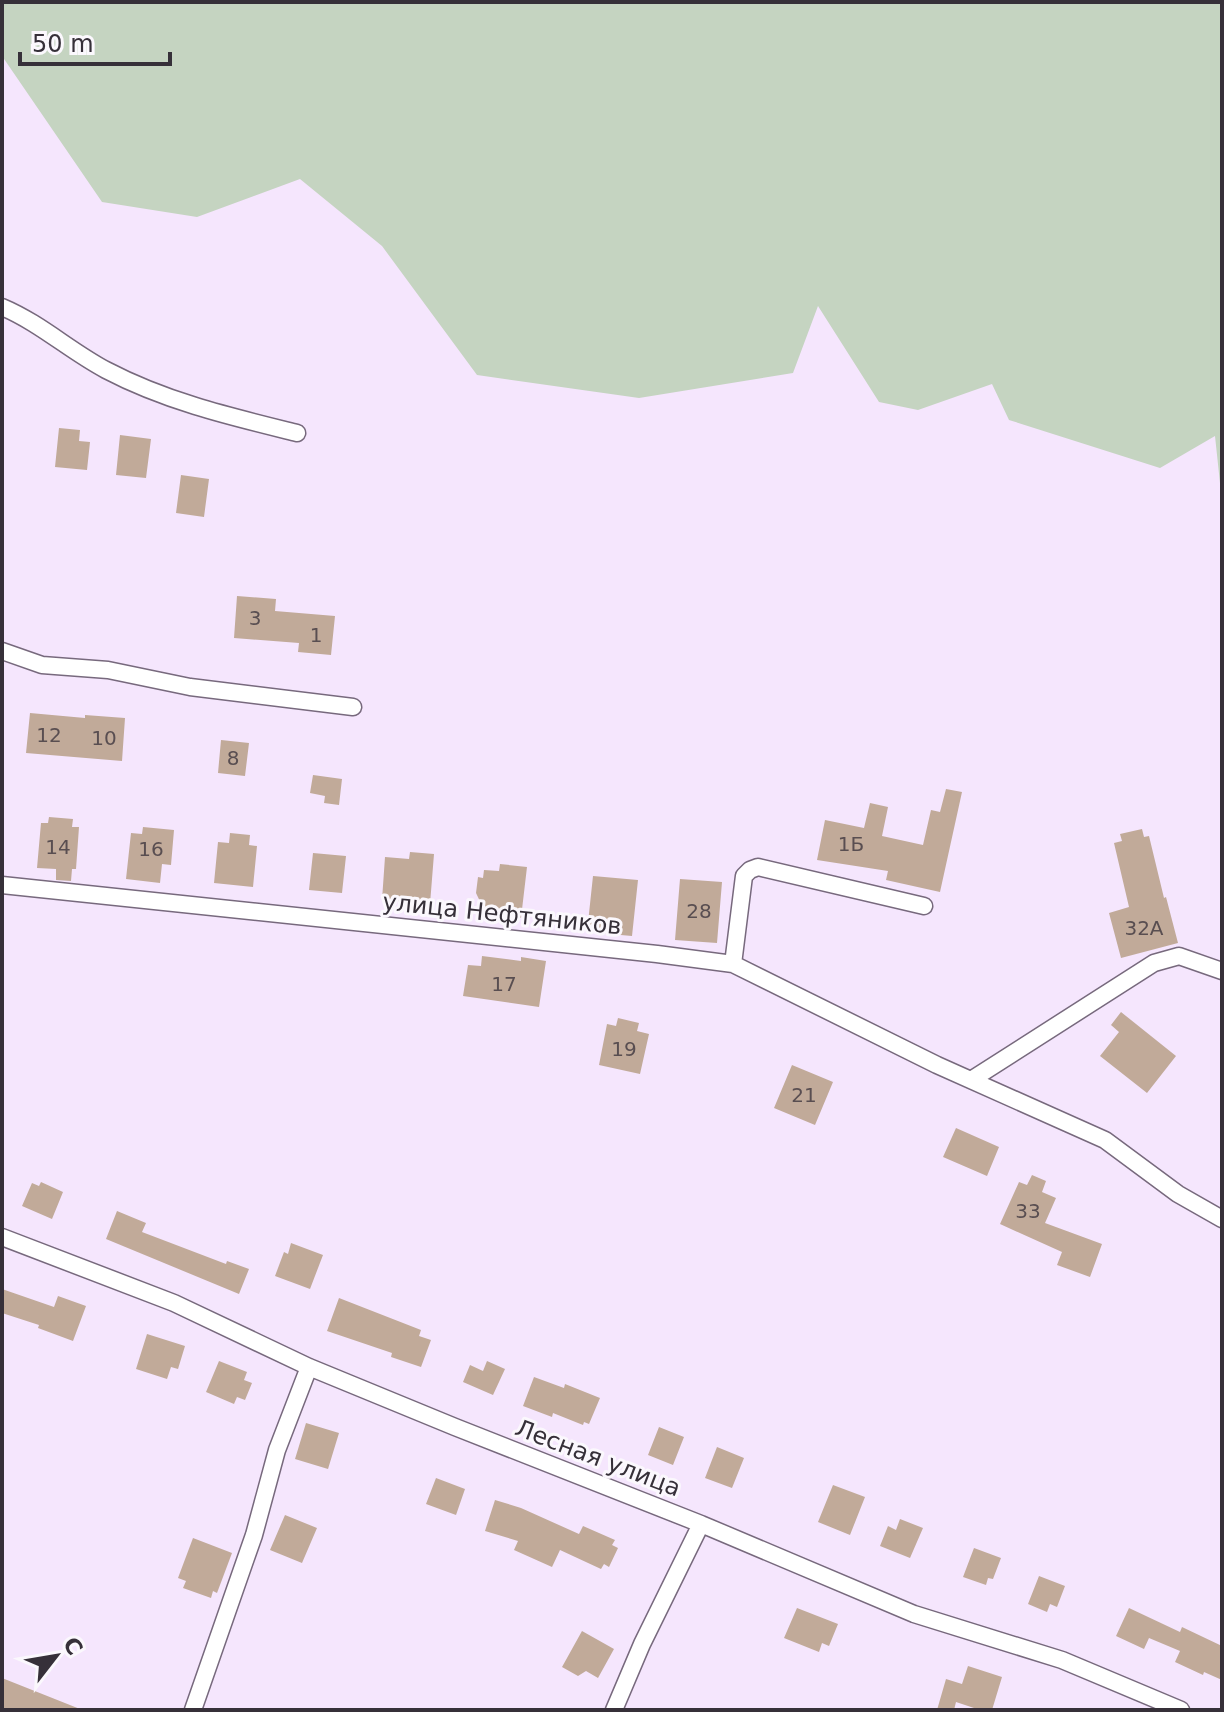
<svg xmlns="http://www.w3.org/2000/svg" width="1224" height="1712" font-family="'DejaVu Sans',sans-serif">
  <rect width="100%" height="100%" fill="#f5e6fd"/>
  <path fill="#c5d4c1" d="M2,2H1222V502L1215,436L1160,468L1009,420L992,384L918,410L879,402L818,306L793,373L639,398L477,375L382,246L300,179L197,217L102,202L2,56Z"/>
  <path fill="#c1aa99" d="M59,428L80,430L79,441L90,442L87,470L55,467Z
    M120,435L151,439L146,478L116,475Z
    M181,475L209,479L204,517L176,513Z
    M237,596L276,599L275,611L335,616L331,655L298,652L299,643L234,638Z
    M30,713L85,718V715L125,718L122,761L26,753Z
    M221,740L249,743L245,776L218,773Z
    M313,775L342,779L339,805L324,803L325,796L310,793Z
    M946,789L962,792L940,892L886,880L888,871L817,860L825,820L864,828L870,803L888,807L882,836L923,845L931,810L940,812Z
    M49,817L73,819L72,827H79L76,869H72L71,881L56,880V869L37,868L41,823H48Z
    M143,827L174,830L171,865L162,864L160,883L126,879L131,833L142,834Z
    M1142,829L1144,837L1149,836L1164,898L1166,897L1178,943L1121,958L1109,913L1129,907L1114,843L1122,841L1120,834Z
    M230,833L250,835L249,845L257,846L253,887L214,883L218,842L229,843Z
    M410,852L434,854L430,904L382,900L385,857L409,859Z
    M313,853L346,856L342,893L309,890Z
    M500,864L527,867L521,918L486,914L476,893L478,877L483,878L484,870L499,871Z
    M593,876L638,880L632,936L587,932Z
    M680,879L722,882L717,943L675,940Z
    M482,956L521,961V957L546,961L539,1007L463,996L468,965L481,966Z
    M1121,1012L1176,1056L1147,1093L1100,1056L1119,1032L1111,1025Z
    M618,1018L639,1023L637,1031L649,1034L640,1074L599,1065L607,1024L616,1026Z
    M792,1065L833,1082L815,1125L774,1108Z
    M956,1128L999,1147L987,1176L943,1157Z
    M1032,1175L1046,1181L1042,1192L1056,1198L1045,1223L1102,1244L1090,1277L1057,1265L1062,1252L1000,1224L1019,1182L1027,1185Z
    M41,1182L63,1192L52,1219L22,1206L32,1183L39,1186Z
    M117,1211L146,1223L142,1232L226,1264L227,1261L249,1269L239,1294L106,1239Z
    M291,1243L323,1255L310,1289L275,1276L284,1252L288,1254Z
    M2,1289L54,1307L58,1296L86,1306L73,1341L38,1328L39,1325L2,1313Z
    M339,1298L421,1330L419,1336L431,1340L421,1367L391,1357L392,1353L327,1331Z
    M147,1334L185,1346L178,1369L171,1367L167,1379L136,1369Z
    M219,1361L247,1372L244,1380L252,1383L245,1400L237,1397L234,1404L206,1392Z
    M487,1361L505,1369L493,1395L463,1382L470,1365L483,1371Z
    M534,1377L564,1388L565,1384L600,1398L589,1424L584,1422L583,1425L553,1413L552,1417L523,1406Z
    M306,1423L339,1433L328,1469L295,1459Z
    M659,1427L684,1437L673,1465L648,1455Z
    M717,1447L744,1458L732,1488L705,1478Z
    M436,1478L465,1489L456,1515L426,1504Z
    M833,1485L865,1497L850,1535L818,1522Z
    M495,1500L521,1508L579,1534L583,1526L615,1540L612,1545L618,1548L609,1567L604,1564L601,1569L560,1550L552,1567L514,1550L518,1541L485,1531Z
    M285,1515L317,1528L302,1563L270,1550Z
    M900,1519L923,1528L910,1558L880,1546L888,1526L896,1530Z
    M193,1538L232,1553L217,1593L213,1591L211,1598L183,1588L186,1581L178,1578Z
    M974,1548L1001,1558L993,1579L988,1578L986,1585L963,1577Z
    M1039,1576L1065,1586L1057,1607L1050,1604L1047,1612L1028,1604Z
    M797,1608L838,1624L829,1646L822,1643L819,1652L784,1638Z
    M1129,1608L1180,1632L1182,1627L1222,1646V1680L1204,1672L1203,1675L1175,1662L1180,1651L1149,1638L1144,1649L1116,1636Z
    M582,1631L614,1649L598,1678L586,1671L578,1676L562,1667Z
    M968,1666L1002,1677L992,1710H980L956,1702L954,1710H937L946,1679L962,1684Z
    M2,1678L80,1709V1710H2Z"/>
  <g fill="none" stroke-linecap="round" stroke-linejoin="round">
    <defs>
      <path id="minor" d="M2,307C40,323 70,351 106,370C167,402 232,417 297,433
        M2,651L42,665L108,670L190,687L353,707
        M2,885L657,954L733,964L937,1065L1105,1140L1178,1194L1222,1219
        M733,964L744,876L750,870L758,867L924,906
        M971,1080L1154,963L1179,956L1222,971
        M2,1237L174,1303L309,1367L455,1427L701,1524L914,1614L1062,1660L1181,1710
        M193,1710L254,1535L277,1450L309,1367
        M614,1710L642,1644L701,1524"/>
    </defs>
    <use href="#minor" stroke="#77697d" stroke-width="19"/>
    <use href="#minor" stroke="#fff" stroke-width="16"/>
  </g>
  <g text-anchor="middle" stroke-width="6" stroke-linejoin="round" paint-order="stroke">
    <g font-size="20" fill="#594e51">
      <text x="255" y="625">3</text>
      <text x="316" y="642">1</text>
      <text x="49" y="742">12</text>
      <text x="104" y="745">10</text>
      <text x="233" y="765">8</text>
      <text x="851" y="851">1Б</text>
      <text x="58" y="854">14</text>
      <text x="151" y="856">16</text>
      <text x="699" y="918">28</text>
      <text x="1144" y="935">32А</text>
      <text x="504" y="991">17</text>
      <text x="624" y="1056">19</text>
      <text x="804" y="1102">21</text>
      <text x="1028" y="1218">33</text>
    </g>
    <g font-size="24" fill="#363039" stroke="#fbf8fd">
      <text transform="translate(502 914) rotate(6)" y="8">улица Нефтяников</text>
      <text transform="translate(598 1458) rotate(21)" y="8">Лесная улица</text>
    </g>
  </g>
  <rect width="1224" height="1712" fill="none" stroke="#363039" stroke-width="8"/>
  <g transform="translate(56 1656) rotate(59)" stroke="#fbf8fd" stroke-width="6" paint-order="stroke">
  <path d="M0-6L14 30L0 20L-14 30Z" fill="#363039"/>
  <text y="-12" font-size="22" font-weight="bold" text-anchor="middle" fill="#363039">С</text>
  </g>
  <path d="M20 52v12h150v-12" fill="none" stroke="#363039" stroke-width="4"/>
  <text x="32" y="52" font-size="24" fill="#363039" stroke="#fbf8fd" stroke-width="6" paint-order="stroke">50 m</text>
</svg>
